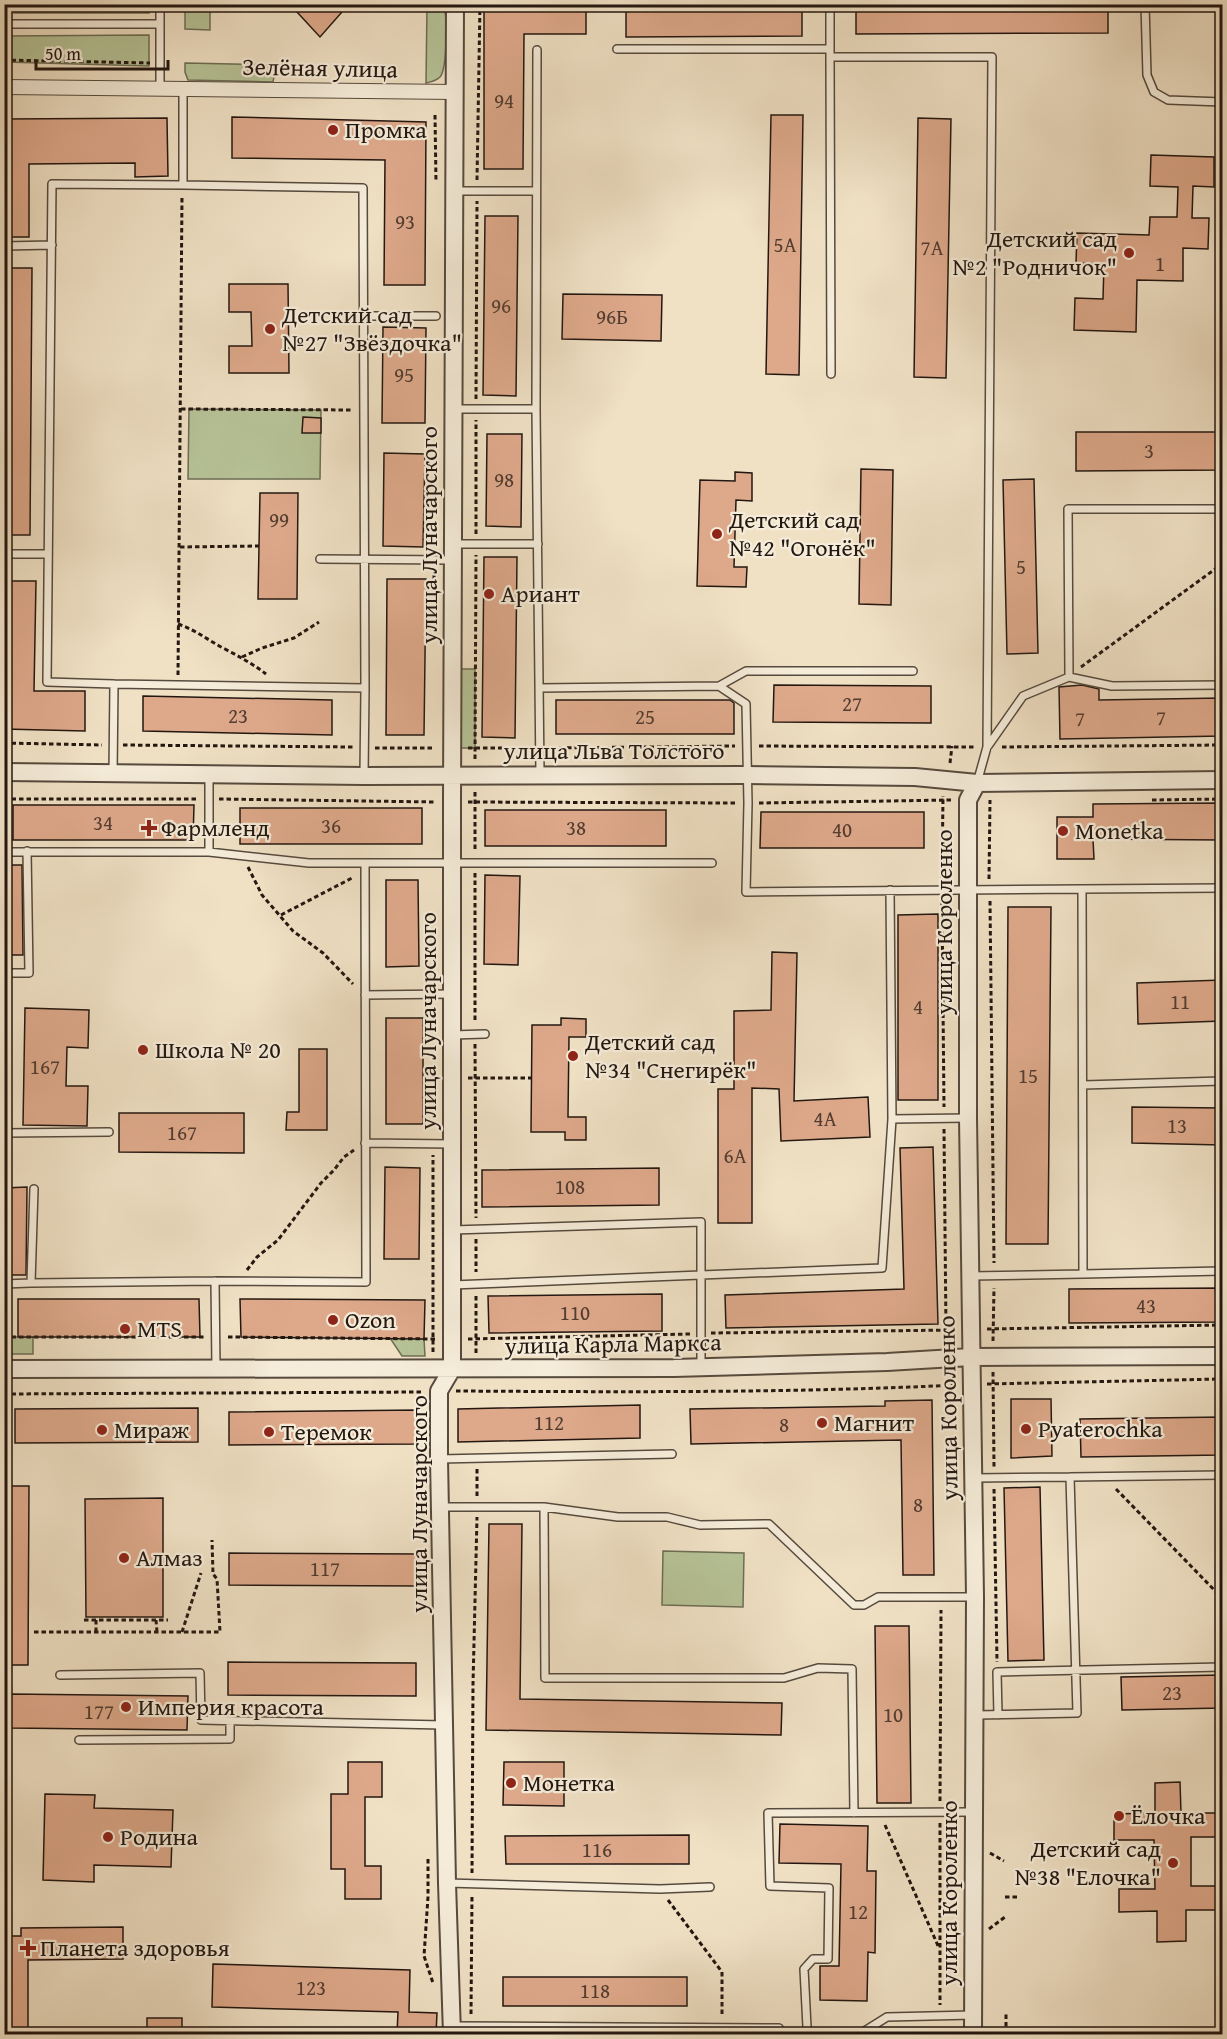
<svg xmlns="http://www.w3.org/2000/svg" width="1227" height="2039" font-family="'Gentium Book Plus',serif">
  <rect width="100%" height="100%" fill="#f0e1c5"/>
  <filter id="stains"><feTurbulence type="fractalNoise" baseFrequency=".00333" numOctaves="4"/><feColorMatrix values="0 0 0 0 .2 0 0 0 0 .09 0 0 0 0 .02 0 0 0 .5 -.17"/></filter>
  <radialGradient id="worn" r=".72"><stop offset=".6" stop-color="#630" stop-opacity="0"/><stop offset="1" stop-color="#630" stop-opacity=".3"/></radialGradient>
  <path fill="#b6c397" stroke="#6c6d54" stroke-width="1.5" d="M14,5H149V13H14Z
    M185,5H210V30L185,29Z
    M427,5H443C448,14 447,69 440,77C436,81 431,82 426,83Z
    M149,35V66L5,62V36Z
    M185,63L276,65L273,82L188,80L185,72Z
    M189,409L321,410L320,479H188Z
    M458,669H475V748H458Z
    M5,1337H33V1354H5Z
    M390,1338L424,1339L425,1356H402Z
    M663,1551L744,1553L743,1607L662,1605Z"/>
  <path fill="#dea98b" stroke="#231711" stroke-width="1.5" d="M305,4H349L320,37L297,12Z
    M484,4H586V34H524L523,169H484Z
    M626,4H802V36L626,37Z
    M856,4H1108V33L856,34Z
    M771,115H803L799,375L766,374Z
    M232,117L426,122L425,285H384L385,160L232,158Z
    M167,118L168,176L135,177V163L29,164V237H4V119Z
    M918,118L951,119L946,378L914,377Z
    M1151,155L1214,157V187L1193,186L1192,218H1209L1208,249L1183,248V281L1137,280L1136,332L1074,330L1075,298L1103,299L1104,264L1076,263L1077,233L1149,235L1150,217H1177L1178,187L1150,186Z
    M485,216H518L516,396L483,395Z
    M4,268H32L30,535H4Z
    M229,284H288L289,373H229V346H252L251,312H229Z
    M563,294L662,295L661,341L562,339Z
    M383,327L426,328L425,423H382Z
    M303,417L321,418V433H302Z
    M1076,432H1222V470L1076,471Z
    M487,434H522L521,527L486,526Z
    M384,453L425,454L423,547L383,546Z
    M861,469L893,470L891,605L859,604Z
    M735,472L752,473V501L736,500L734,567H747L746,587L697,586L700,480L735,481Z
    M1034,479L1038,653L1007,654L1003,480Z
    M260,493H298L297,599H258Z
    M484,557H517L515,738L482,737Z
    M387,579H426L424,735H386Z
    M4,581H36L34,691H85V731L4,729Z
    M774,685L931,686V723L773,722Z
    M1082,685L1099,689V700L1222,698V736L1060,739L1059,687Z
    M143,696L332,700V735L143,731Z
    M556,700H730L734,703V734H556Z
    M1222,803V840L1093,839L1094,859H1057V817H1093V804Z
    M13,805H194L193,840H13Z
    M240,808H422V844H240Z
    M485,810H666V846H485Z
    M761,812H924V848H760Z
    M4,865H22L23,955H4Z
    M485,875L520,876L518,965L484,964Z
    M386,880H418L419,966L386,967Z
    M1008,907H1051L1048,1244H1006Z
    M938,914V1100H898V915Z
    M772,952L797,953L794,1101L868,1097L870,1137L781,1141L779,1089L752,1088V1223H718V1089H734V1011L771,1010Z
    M1222,980V1021L1138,1024L1137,983Z
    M25,1008L89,1010L88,1048L67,1047L66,1086H88L87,1126L23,1125Z
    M386,1018H423V1124H386Z
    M561,1018L586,1019V1037H569L568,1117H586V1140H565V1132H531L532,1025H561Z
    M299,1049H327V1130H286L287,1112H299Z
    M1132,1107L1222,1108V1145L1132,1143Z
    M119,1113H244V1153L119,1152Z
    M933,1147L938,1324L726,1328L725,1295L904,1289L900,1148Z
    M385,1167L420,1168L419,1259H384Z
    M659,1168V1205L482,1207V1170Z
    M27,1187L26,1275H4V1188Z
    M1222,1288V1322L1069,1323V1289Z
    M662,1294V1331L489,1333L488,1296Z
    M18,1299H199L200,1337H18Z
    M240,1299L425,1300L424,1339L241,1337Z
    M1011,1399H1051L1052,1456L1011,1458Z
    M932,1400L934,1575H903L901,1440L691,1444L690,1409L885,1406V1401Z
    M640,1405V1438L458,1442V1409Z
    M198,1408V1442L15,1443V1409Z
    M419,1410V1444L229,1445V1412Z
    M1222,1417V1455L1081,1457L1080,1419Z
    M4,1486H29L28,1665H4Z
    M1040,1487L1044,1660L1008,1661L1004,1488Z
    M163,1498V1617H86L85,1499Z
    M489,1524H522L520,1699L782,1703L781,1735L486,1730Z
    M229,1553L421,1554L420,1586L229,1585Z
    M875,1626H909L911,1803H877Z
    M228,1662L416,1663V1696L228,1695Z
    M1222,1675V1708L1122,1710L1121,1677Z
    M10,1694L188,1696L187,1730L10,1728Z
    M348,1762H382V1797H365V1866H381V1899H345V1869H331V1794H348Z
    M504,1762H564V1806L503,1805Z
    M1180,1782L1181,1813H1221V1837H1191V1886H1222V1910H1186V1941L1157,1942V1911L1119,1912V1889H1155L1154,1840H1114V1814L1155,1813V1783Z
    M45,1794L95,1795L94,1808L173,1810L171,1867L94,1865V1882L43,1880Z
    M780,1824L868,1826L867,1871H876L875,1953L868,1952L867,2001L820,2000V1966H839L841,1864L779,1863Z
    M689,1835V1864H506L505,1836Z
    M123,1927V1959L28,1960V2034H4V1936H21V1928Z
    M213,1964L410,1970L409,2012L437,2013L436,2034H397L398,2012L212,2007Z
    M503,1977H687V2006H503Z
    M147,2018H182V2034H147Z"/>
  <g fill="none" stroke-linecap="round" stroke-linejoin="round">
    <defs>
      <path id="service" d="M830,4V57H992L987,747L977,783
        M1145,4L1147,75L1154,92L1168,100L1222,102
        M4,24H160
        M617,49H830
        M537,50L536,409L540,775
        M830,57L831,374
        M160,89V4
        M454,191H536
        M4,246L52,245
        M363,316H436
        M455,409H536
        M453,544H538
        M4,554H47
        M320,559L453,560
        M1069,677L1112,686L1222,685
        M114,684L365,688L363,188L183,185V89
        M719,686L746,704L748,803L746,892L1082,889L1083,1274L970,1276
        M539,688L719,686L746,671H913
        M988,746L1023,696L1069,677L1068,509H1222
        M113,774L114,684L47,682L52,184L183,185
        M364,776L365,688
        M4,852H209L309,863H712
        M209,852V775
        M1082,889L1222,888
        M890,890L892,1119
        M4,973H29L27,851
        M365,995L452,994
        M452,1035L485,1034
        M1083,1085L1222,1081
        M4,1133L109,1132
        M365,1143L452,1144
        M34,1189L31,1283L215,1281
        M452,1230L701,1222V1275L452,1285
        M1083,1274L1222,1271
        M4,1284L31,1283
        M701,1367V1275L882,1268L892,1119L968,1118
        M216,1369L215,1281L366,1282L365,863
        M439,1459L672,1454
        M974,1478L1070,1477
        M439,1507H544L618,1517H667L700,1525L769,1524L854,1605H864L878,1597H974
        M544,1507L545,1678H784L818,1668L852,1669L854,1813
        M60,1675L200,1673L201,1720L443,1725
        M976,1715L1077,1713L1070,1477L1222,1475
        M998,1715L997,1672L1222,1667
        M79,1740L230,1739V1721
        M447,1883L660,1889L710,1887
        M452,2026L779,2028
        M807,2027L804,1969L813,1959H828L829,1888L770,1886L768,1813L974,1812
        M863,2032L887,2017L973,2015"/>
      <path id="minor" d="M4,87L455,92"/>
      <path id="tertiary" d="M4,772L364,776L747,775L915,777L977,783L1222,780
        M4,1369L674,1368L887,1362L971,1357L1222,1356
        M452,2034L447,1883L439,1459V1391L452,1369V802L455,4
        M973,2034L975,1597L968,1118V800L977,783"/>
    </defs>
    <use href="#service" stroke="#564a3e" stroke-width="10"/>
    <use href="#minor" stroke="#564a3e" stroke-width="16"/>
    <use href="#tertiary" stroke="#564a3e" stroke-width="20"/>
    <path stroke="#231711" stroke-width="3" stroke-dasharray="4.5 3" stroke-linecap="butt" d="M4,60L150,63
      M435,115L436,182
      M477,180L480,4
      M476,399L477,201
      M181,409L353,410
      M476,534V420
      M180,547L259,546
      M434,587V570
      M178,624C196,630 209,641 225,649C240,657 253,664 266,674
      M242,657L262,648L294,638L319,622
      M1081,667L1222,564
      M178,675L182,196
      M4,743L102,745
      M123,745L354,747
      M759,746L975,747
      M1002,747L1222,745
      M375,748H435
      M468,748H528
      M552,748L735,746
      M475,759L476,555
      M950,763L952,746
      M475,792V852
      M4,799H198
      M219,799L435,802
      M1152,800L1222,799
      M468,802L738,803
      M759,803L951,800
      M248,867L262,895L293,931L323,953L353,984
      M475,873V1023
      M942,879L943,796
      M989,879L990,800
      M942,901L944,1107
      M990,901L994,1263
      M281,915L352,878
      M475,1044L476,1218
      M468,1078H532
      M944,1129L946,1330L949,1341
      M476,1239V1272
      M247,1270L257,1257L278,1240L321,1183L334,1170L344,1157L354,1150
      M476,1296V1353
      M987,1329L1222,1325
      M711,1333L954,1330
      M4,1337H204
      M228,1337L435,1339
      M468,1339L690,1334
      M993,1341L994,1288
      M433,1352V1155
      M993,1372L994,1467
      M987,1384L1222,1379
      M456,1391C623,1392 790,1393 957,1385
      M4,1394L423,1392
      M994,1489L997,1662
      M1116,1489L1222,1598
      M477,1496V1469
      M84,1620H168
      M96,1620V1632
      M156,1620L157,1632
      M34,1632H220L217,1579L213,1574L212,1540
      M182,1632L201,1573
      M940,1801L941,1610
      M940,1823V2005
      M885,1825L939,1948
      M990,1853L1004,1861
      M428,1859V1897L424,1956L433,1983
      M472,1873L473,1684L477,1517
      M1005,1897H1017
      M668,1900L722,1972V2017
      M989,1929L1005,1917
      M471,2014L472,1895
      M1006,2034V2014"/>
    <use href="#service" stroke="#f5ecd9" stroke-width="7"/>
    <use href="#minor" stroke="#f5ecd9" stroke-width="14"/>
    <use href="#tertiary" stroke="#f5ecd9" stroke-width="16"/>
  </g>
  <g fill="#8f2418" stroke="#f5ecd9" stroke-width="2">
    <circle cx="333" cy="130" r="6"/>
    <circle cx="1129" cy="253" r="6"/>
    <circle cx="270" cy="329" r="6"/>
    <circle cx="717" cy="534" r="6"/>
    <circle cx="489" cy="594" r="6"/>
    <path d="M146 819h6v6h6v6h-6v6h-6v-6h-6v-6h6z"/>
    <circle cx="1063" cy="831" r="6"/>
    <circle cx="143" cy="1050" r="6"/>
    <circle cx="573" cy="1056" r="6"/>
    <circle cx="333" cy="1320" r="6"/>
    <circle cx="125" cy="1329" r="6"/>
    <circle cx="822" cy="1423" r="6"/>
    <circle cx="1026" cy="1429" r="6"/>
    <circle cx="102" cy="1430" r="6"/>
    <circle cx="269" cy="1432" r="6"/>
    <circle cx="124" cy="1558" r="6"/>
    <circle cx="126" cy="1707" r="6"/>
    <circle cx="511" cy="1783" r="6"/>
    <circle cx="1119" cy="1816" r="6"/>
    <circle cx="108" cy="1837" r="6"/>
    <circle cx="1173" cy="1863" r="6"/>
    <path d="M25 1939h6v6h6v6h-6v6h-6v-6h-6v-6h6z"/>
  </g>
  <g text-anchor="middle" stroke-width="4.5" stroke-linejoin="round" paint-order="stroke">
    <g font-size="21" fill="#523c30">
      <text x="504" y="108">94</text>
      <text x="405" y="229">93</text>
      <text x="785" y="252">5А</text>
      <text x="932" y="255">7А</text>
      <text x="1160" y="271">1</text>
      <text x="501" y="313">96</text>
      <text x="612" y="324">96Б</text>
      <text x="404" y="382">95</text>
      <text x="1149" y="458">3</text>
      <text x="504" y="487">98</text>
      <text x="279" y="527">99</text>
      <text x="1021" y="574">5</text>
      <text x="852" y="711">27</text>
      <text x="238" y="723">23</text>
      <text x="645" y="724">25</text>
      <text x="1161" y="725">7</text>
      <text x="1080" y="726">7</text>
      <text x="103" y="830">34</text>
      <text x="331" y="833">36</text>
      <text x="576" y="835">38</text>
      <text x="842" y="837">40</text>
      <text x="1180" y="1009">11</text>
      <text x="918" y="1014">4</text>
      <text x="45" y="1074">167</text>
      <text x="1028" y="1083">15</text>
      <text x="825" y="1126">4А</text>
      <text x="1177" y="1133">13</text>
      <text x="182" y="1140">167</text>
      <text x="735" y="1163">6А</text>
      <text x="570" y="1194">108</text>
      <text x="1146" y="1313">43</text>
      <text x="575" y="1320">110</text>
      <text x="549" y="1430">112</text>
      <text x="784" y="1432">8</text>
      <text x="918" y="1512">8</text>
      <text x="325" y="1576">117</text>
      <text x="1172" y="1700">23</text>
      <text x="99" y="1719">177</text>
      <text x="893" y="1722">10</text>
      <text x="597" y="1857">116</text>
      <text x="858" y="1919">12</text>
      <text x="311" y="1995">123</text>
      <text x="595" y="1998">118</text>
    </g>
    <g font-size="24" fill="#231711" stroke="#f5ecd9">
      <text transform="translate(320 68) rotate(1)" y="8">Зелёная улица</text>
      <text transform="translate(429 535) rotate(-90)" y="8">улица Луначарского</text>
      <text x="614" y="759">улица Льва Толстого</text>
      <text transform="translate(944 922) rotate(-90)" y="8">улица Короленко</text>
      <text transform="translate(428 1021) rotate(-90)" y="8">улица Луначарского</text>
      <text transform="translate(613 1344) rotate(-1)" y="8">улица Карла Маркса</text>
      <text transform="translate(948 1408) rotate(-91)" y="8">улица Короленко</text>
      <text transform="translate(419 1504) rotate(-90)" y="8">улица Луначарского</text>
      <text transform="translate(949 1893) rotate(-90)" y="8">улица Короленко</text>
    </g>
    <g font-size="24" fill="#231711" stroke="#f5ecd9" text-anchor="start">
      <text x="345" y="138">Промка</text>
      <text x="1117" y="247" text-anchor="end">Детский сад<tspan x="1117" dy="28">№2 "Родничок"</tspan></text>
      <text x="282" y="323">Детский сад<tspan x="282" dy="28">№27 "Звёздочка"</tspan></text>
      <text x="729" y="528">Детский сад<tspan x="729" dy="28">№42 "Огонёк"</tspan></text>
      <text x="501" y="602">Ариант</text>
      <text x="161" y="836">Фармленд</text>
      <text x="1075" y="839">Monetka</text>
      <text x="585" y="1050">Детский сад<tspan x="585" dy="28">№34 "Снегирёк"</tspan></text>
      <text x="155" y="1058">Школа № 20</text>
      <text x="345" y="1328">Ozon</text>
      <text x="137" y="1337">MTS</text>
      <text x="834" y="1431">Магнит</text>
      <text x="1038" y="1437">Pyaterochka</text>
      <text x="114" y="1438">Мираж</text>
      <text x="281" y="1440">Теремок</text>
      <text x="136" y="1566">Алмаз</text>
      <text x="138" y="1715">Империя красота</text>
      <text x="523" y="1791">Монетка</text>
      <text x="1131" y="1824">Ёлочка</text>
      <text x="120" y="1845">Родина</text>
      <text x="1161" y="1857" text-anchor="end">Детский сад<tspan x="1161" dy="28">№38 "Елочка"</tspan></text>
      <text x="40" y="1956">Планета здоровья</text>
    </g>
  </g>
  <rect width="1227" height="2039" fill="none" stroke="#f0e1c5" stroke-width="24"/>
  <rect x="6" y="6" width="1215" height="2027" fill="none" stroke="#231711" stroke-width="3"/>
  <rect x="12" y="12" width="1203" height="2015" fill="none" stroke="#231711" stroke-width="1.5"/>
  <path d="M36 60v9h132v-9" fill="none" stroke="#231711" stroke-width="3"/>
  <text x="45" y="60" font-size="18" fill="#231711" stroke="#f5ecd9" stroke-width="4.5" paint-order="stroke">50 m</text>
  <rect width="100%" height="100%" filter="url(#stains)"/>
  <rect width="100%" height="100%" fill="url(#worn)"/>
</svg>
